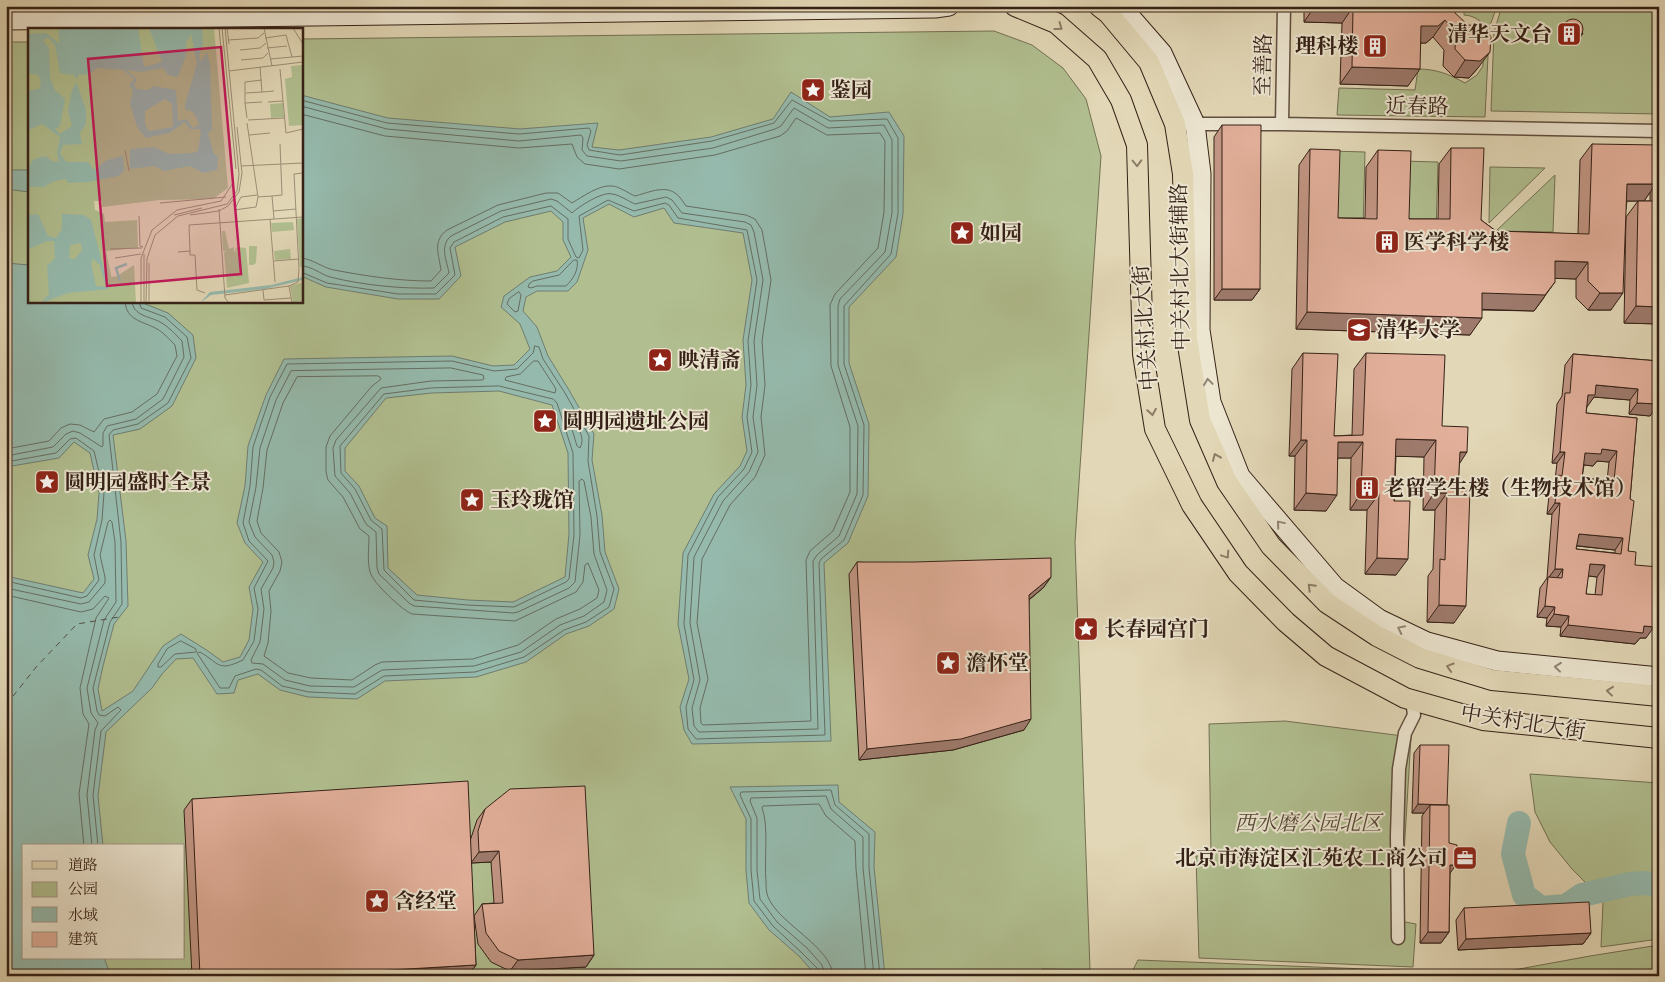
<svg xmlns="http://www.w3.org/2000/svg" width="1665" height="982" font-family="Cardo,'Noto Serif SC',serif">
  <rect width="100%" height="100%" fill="#e2d7b6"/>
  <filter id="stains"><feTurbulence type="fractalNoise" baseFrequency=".004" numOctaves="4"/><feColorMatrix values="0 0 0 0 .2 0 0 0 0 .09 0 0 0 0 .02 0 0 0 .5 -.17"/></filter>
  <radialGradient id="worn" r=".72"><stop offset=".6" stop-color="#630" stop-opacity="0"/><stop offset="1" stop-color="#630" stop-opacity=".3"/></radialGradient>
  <path fill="#b1bf90" stroke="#737054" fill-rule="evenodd" d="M1464,6H1497L1488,31C1481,21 1476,16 1464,15Z
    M1502,6H1659V114L1491,111L1494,32Z
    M994,31L1032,45L1063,68L1086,99L1101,156L1075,542L1090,970L1042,969L1041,976H6V42H29V301H301V39ZM24,846H184V958H24Z
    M1489,36L1485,117L1337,115L1339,88L1415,90L1418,69C1436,69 1449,74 1465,83L1477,75L1483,66V52Z
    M1331,151L1365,152L1363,230L1329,229Z
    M1402,161L1438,162L1436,232L1401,231Z
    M1490,167L1545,168L1489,223Z
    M1555,175L1553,232L1496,231Z
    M1285,721L1411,737L1400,921L1416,924L1413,967L1199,958L1196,856H1211L1209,724Z
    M1530,774L1659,783V939L1601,947L1603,903L1591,888L1572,869L1550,842L1535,812Z
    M1659,945V976H1130L1138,960L1492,974L1590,956Z"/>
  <path fill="#95baad" stroke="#6f7d71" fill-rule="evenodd" d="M791,92L830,117L889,112L904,136L903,214L896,257L849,307V363L869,424L868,496L848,543L824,563L831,741L692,744L684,730L680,707L689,679L678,624L683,553L714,494L740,466L747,451L742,417L746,385L743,340L752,280L743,233L674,223L664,208L634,217L609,204L583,218L588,250L577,282L568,291H537L526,297L523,311L537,327L548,356L569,390L594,434L592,460L602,515L605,552L619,589L614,609L589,626L566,634L526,662L476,677L385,681L357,699L308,697L280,690L258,674L238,680L234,693L217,694L193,658L176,659L162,674L152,688L106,732L98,796L103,846H24V958H104L111,976H6V576L83,593L94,579L88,555L97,519L99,493L90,453L74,442L59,458L6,467V263L29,265V301H138L168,313L193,335L196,358L172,406L140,429L113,435L126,541L128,606L114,624L103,666L98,689L102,711L133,691L163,646L181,634L208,651L223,662L240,657L249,640L253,609L249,587L263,562L245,543L237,523L245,486L248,446L266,395L284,359L452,356L493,366L514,365L530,349L520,324L501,307L504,296L530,277L557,271L571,257L563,240V222L551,211L505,222L455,247L461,276L439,299H398L326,287L301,276V95L388,118L520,129L598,123L592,147L619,150L711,137L773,119ZM499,391L552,405L568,453L569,534L565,577L513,602L468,600L417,595L388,568L387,526L375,518L359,486L345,471V448L386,398L432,393Z
    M6,166L9,170H29V192L6,189Z
    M838,785L839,802L875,832L874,867L885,976H814V973L799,956L769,930L749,903L746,870V819L730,787Z
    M1647,878L1659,879V901L1647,892H1615L1612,885L1638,882Z"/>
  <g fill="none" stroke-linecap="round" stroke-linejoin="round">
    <path stroke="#656e62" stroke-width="1" d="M301,100L387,123L519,134L589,128L591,131L587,145L589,150L620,155L712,141L774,123L792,100L830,121L887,119L898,138V213L891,254L844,306V364L864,425L863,495L844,540L821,559L819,563L825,735L696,739L688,729L686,707L694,680L684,624L688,555L718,497L744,469L752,452L747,417L751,385L748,341L757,280L747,230L678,218L669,205L665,203L634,211L608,200L579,216L583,250L579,258L576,257L568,239V219L551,206L503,217L454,242L450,248L455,275L436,294H398L327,283L301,272
      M301,106L387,129L519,141L581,135L583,138L582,150L587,156L621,161L713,148L775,129L781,126L794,108L828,128L884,125L892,140V213L885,252L840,299L838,306V365L858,426L857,494L839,536L817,555L813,561L818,729L699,732L694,726L692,708L700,680L690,623L694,557L723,501L749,472L758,452L753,417L757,385L754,341L763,280L754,232L751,225L745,222L682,213L672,200L666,197L635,204C628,201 620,195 612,194C603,191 578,207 572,213L557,201L551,199L501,211L451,236C439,246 447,261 449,273L434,288C401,289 362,285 330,277C320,274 312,266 301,266
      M301,114L385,136L519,148L572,144L577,157L585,164L619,169L715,155L780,136L787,131L796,118L827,135L880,133L885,141L884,212L878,248L835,294L830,305L831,366L850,427V492L833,531L810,551L806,560L811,721L703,725L701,723L700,708L708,679L697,623L702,559L730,505L755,477L765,455L761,417L765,385L762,341L771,280L762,230L755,219L746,215L686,206C683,202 680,196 675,193C664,185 647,193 635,196C628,193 620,187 613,186C600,184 582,197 572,203L558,193H546L498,205L447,230C432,241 439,255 441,270L431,281C398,281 366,276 334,270C323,268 313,259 301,258
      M574,260H577C579,270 573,279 566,286H537L531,288L528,287L529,284L533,281L559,275Z
      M519,292L521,295L518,311L515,312L507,304L509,299Z
      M535,346L539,347L543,359L565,393L589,436L588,461L597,516L600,552L614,589L609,607L586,622L564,630L524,657L475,672L384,676L355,694L309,692L282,686L261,670L256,669L235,676L229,688H220L197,653L200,652C220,664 218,672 243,660L254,641L258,609L254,588L268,561L249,541L243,523L250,486L253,447L270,397L287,364L452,361L494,371L517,369L533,353Z
      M534,361H538L556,389L555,393L505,380L506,377L520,374Z
      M451,368L483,375L484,379L482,380L431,381L381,388L336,440L333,448L335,476L350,493L366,524L376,532L377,568L379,574L409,603L414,606L513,613L518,612L569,588L575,582L580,535L579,481L582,479L584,481L591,517L594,554L607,590L604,602L584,616L560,625L521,652L474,666L382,670L354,687L310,686L285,680L263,664L252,663L251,660L260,642L264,609L261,589L273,568L274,562L272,555L255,537L249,522L256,487L260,448L276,400L291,371Z
      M378,376L381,378L380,380L372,386L330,436L326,447V472L328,480L343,497L360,529L369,536C369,548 367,561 370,572C373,583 402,610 412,614L515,621L576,592L583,582L585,565L588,563L599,590L597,598L580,609L556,619L518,645L473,659L382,662L375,665L352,680L311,678L288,673L264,656L268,643L271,611L269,591L280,571L282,562L279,552L261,533L257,521L263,488L267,450L283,403L297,377Z
      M499,386L553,399L557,403L573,453L574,535L569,579L566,582L514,607L467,605L414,600L384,570L382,529L371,520L355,489L341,473L340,446L384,394L431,388Z
      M573,423C580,429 585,439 580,448L577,446L571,426Z
      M6,449L49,441L61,428L70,424L80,425L94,432L104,419L132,412L157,394L177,356L175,345C170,340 163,332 157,329C143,321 126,321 125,301
      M6,456L53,447L66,434L73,431L80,433L102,447L103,445V433L107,426L136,419L163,399L184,357L182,341C176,335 168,326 160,322C149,316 133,316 132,301
      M6,462L56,453L70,439L76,438L94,451L104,493L102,520L94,555L99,580L87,596L81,598L6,581
      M6,588L81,604L89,602L105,583V577L100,555L108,522L110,520L112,522L115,542L116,602L104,620L87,688L91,713L98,723L95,730L87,795L92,846
      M6,595L81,612L93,609L105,596L109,598L96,618L80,688L83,714L89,724L79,794L84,846
      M181,641L196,649V652L175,654L161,667H158V664L167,649Z
      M98,846L93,795L101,731L121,710L118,707L105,716L99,715L97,711L93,688L110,622L122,604L121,542L109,435L113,430L138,424L168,403L191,358L187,337L165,317L141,308L139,301
      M819,976L818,969L802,953L773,926L754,901L751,870V819L740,795L741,792L831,790L835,805L869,834V868L880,976
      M825,976L822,965L807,948L777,922L760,899L757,870V818L750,801L751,798L826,796L831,809L863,837V868L874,976
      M833,976C832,947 779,924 768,897C766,892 766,886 766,881C764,860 769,826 762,808L763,806L819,804L826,816L855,841L856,869L866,976"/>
    <path stroke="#95baad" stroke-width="24" d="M1519,823L1513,854L1524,895L1541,908L1566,906L1582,895L1630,884L1646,883L1659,886"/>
    <path stroke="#524f44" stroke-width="1" stroke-dasharray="6 5" stroke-linecap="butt" d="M6,705L37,666L77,624L119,617"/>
    <defs>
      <path id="street" d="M1189,124H1282L1659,131
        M1282,124L1284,6
        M1398,938L1397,836L1399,769L1405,733L1414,715L1412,700"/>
      <path id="secondary" d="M1121,6L1162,53L1195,124L1201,174L1200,330L1211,402L1240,476L1335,587L1379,619L1427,642L1497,661L1659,677
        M6,20L935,8L949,6"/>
      <path id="primary" d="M1015,6L1056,23L1097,59L1121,100L1137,145L1143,354L1155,429L1192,505L1238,573L1286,622L1326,656L1405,698L1483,720L1659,738
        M1099,6L1108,13L1149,62L1175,124L1183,174L1187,339L1200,420L1227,482L1271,546L1327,603L1377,636L1420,658L1492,680L1659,696"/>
    </defs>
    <use href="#street" stroke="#604e3f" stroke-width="15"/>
    <use href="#secondary" stroke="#352117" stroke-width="21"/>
    <use href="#primary" stroke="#352117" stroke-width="22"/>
    <use href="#street" stroke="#ece5d0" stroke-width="12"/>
    <use href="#secondary" stroke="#ece5d0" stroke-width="19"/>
    <use href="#primary" stroke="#e2d7b6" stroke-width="20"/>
  </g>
  <path fill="#c29684" stroke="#352117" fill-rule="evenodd" d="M1306,6H1459V8L1455,13L1478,68L1469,78L1454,77L1443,66L1444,50L1433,37L1426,43H1421L1408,86L1340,84L1342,23L1304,22V9Z
    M1563,24L1583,33L1579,39L1573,45L1565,44L1559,38V30Z
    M1222,125L1260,289L1252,300H1214V137Z
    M1592,144L1657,167L1659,165V324L1624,323L1626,217L1638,201H1627L1611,310H1588L1576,298V279L1555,278L1543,299L1534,311L1482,310L1470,335L1296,329L1299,165L1310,149L1338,218H1365L1366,167L1378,150L1409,219H1438L1439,164L1451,148L1481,220L1496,231L1578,234L1580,160ZM1650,192V201H1644Z
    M1303,353L1334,436L1352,435L1354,369L1366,353L1442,426L1459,464L1454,623L1427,622L1428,576L1433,569L1435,510H1423L1424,457L1396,456L1394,501L1396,575L1365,574L1367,510H1350L1351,458H1338L1326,511L1294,510L1295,456H1289L1292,369Z
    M1573,354L1659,361L1658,404L1650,416L1629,414L1630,400L1594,397L1587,406L1586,413L1637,418L1630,499L1628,551L1635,565L1646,638H1640L1635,644L1560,636L1561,627L1546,626L1547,618L1537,617L1540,588L1547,578L1552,514H1547L1550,487L1555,480L1557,463H1552L1557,404L1562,396L1565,365ZM1597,461L1609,462L1607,481L1582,478L1584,465L1593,466ZM1576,546L1615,550V553L1576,549ZM1588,576L1597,577L1595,595L1586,594Z
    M857,562L1051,577L1043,588L1029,600L1024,730L953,750L859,760L849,574Z
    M1420,745L1447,805L1450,874L1449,932L1441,943H1420L1422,816L1424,813H1412L1414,753Z
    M192,799L470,841L477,820L485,809L594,955L586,967L510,971L491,962L478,944L474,916L482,904L494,903L491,862L471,863L476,965L468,976H192L184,810Z
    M1464,908L1591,933L1583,944L1458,950L1456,920Z"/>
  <path fill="#9e7a6c" stroke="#352117" d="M1217,6H1259L1255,11L1214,10Z
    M1315,6H1343L1353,7L1342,23L1304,22Z
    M1445,20L1433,37L1426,43H1410L1421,26Z
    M1583,33L1579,39L1573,45L1565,44L1569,39Z
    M1490,52L1478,68L1469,78L1454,77L1465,60Z
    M1352,67L1420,69L1408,86L1340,84Z
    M1627,184H1656L1644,201H1616Z
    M1555,261L1588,262L1576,279L1543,278Z
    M1555,282L1534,311L1471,309L1482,293Z
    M1222,289H1260L1252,300H1214Z
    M1600,293H1623L1611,310H1588Z
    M1636,306L1659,307V324L1624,323Z
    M1307,312L1482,318L1470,335L1296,329Z
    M1596,385L1638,389L1630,400L1594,397L1587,407L1580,406Z
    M1637,403L1658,404L1650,416L1629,414Z
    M1396,439L1436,440L1424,457L1385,456Z
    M1301,440H1307L1295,456H1289Z
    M1338,442H1363L1351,458H1327Z
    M1602,449L1617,451L1609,462L1597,461L1593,466L1577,464L1585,453Z
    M1460,452H1467L1456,469Z
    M1560,452H1565L1557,463H1552Z
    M1306,493L1337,495L1326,511L1294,510Z
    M1361,493L1379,494L1367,510H1350Z
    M1434,493H1447L1435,510H1423Z
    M1555,503H1560L1552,514H1547Z
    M1579,534L1623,538L1615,550L1571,545Z
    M1377,558L1408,559L1396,575L1365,574Z
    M1590,564L1605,565L1597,577L1582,575Z
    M1555,569H1563L1555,581L1547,580Z
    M1051,577L1043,588L1021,606L1029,595Z
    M1439,605L1466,606L1454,623L1427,622Z
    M1545,606L1555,607L1547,618L1537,617Z
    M1554,614L1569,616L1561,627L1546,626Z
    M1568,625L1644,626L1654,627L1646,638H1640L1635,644L1560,636Z
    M1031,719L1024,730L953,750L859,760L867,749Z
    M1418,804L1447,805H1430L1424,813H1412Z
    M499,851L491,862L471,863L479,852Z
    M1450,865H1456L1448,876Z
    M1428,932H1449L1441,943H1420Z
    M1591,933L1583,944L1458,950L1466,939Z
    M594,955L586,967L510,971L518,960Z
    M476,965L468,976H287Z"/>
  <path fill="#e2af9a" stroke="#352117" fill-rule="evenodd" d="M1343,6H1459V8L1454,12L1468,25L1483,26L1491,37L1490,52L1480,61L1465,60L1455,49L1456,33L1445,20L1438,26H1421L1420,69L1352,67L1353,7Z
    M1563 29a10 10 0 1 1 20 0a10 10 0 1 1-20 0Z
    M1222,125H1261L1260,289H1222Z
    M1592,144L1659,145L1656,184H1627L1623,293H1600L1588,281V262L1555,261V282L1545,295L1482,293V318L1307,312L1310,149L1340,150L1338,218L1377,219L1378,150L1411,151L1409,219H1450L1451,148H1484L1481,220L1496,231L1589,234Z
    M1638,201H1659V307L1636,306Z
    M1303,353L1338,354L1334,436L1363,435L1366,353L1445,355L1442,426L1468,427L1467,452H1460L1458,490H1470L1466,606L1439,605L1440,559L1445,560L1447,493H1434L1436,440L1396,439L1394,501H1410L1408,559L1377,558L1379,494L1361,493L1363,442H1338L1337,495L1306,493L1307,440H1301Z
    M1573,354L1659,361V392L1658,404L1637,403L1638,389L1596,385L1595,395H1588L1586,413L1637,418L1630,499L1634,501L1628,551L1636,552L1635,565L1659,567V583L1654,627L1644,626L1643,633L1568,625L1569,616L1554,614L1555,607L1545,606L1548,577L1562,578L1563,569H1555L1560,503H1555L1558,475L1562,476L1565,452H1560L1565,393H1570ZM1602,449L1617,451L1614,481L1582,478L1585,453L1601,454ZM1579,534L1623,538L1621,554L1576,549ZM1590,564L1605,565L1602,595L1586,594Z
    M1051,558V577L1029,595L1031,719L961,739L867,749L857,562H914Z
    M1420,745H1449L1447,805L1418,804Z
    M468,781L476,965L287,976H200L192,799Z
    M585,786L594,955L518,960L499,951L486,933L482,904L503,903L499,851L479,852L478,831L485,809L510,789Z
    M1430,805H1449V843L1457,845L1456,865H1450L1449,932H1428Z
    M1589,902L1591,933L1466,939L1464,908Z"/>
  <defs><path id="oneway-chevron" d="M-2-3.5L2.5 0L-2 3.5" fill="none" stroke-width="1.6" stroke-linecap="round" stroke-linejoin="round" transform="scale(1.25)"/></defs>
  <g stroke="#8c7c66">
    <use href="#oneway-chevron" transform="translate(1059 27) rotate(36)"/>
    <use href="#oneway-chevron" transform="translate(1137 163) rotate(88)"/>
    <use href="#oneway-chevron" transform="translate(1152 412) rotate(81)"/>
    <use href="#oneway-chevron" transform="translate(1216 457) rotate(-113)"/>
    <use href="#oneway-chevron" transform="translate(1226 555) rotate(56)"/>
    <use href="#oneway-chevron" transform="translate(1311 587) rotate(-135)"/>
    <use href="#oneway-chevron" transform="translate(1450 667) rotate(-163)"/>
    <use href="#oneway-chevron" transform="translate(1610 691) rotate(-174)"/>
  </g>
  <g stroke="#908374">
    <use href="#oneway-chevron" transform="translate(1208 382) rotate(-98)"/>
    <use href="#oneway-chevron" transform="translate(1280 524) rotate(-130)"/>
    <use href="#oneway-chevron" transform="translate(1401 629) rotate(-154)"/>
    <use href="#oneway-chevron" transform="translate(1558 667) rotate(-174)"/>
  </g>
  <defs>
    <symbol id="building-square" viewBox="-11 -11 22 22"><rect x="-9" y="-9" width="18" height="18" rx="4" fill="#8f2418" stroke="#ece5d0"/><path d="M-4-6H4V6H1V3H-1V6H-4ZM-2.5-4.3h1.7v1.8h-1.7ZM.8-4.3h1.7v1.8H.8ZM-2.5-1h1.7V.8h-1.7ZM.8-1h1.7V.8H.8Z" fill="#fff"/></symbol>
    <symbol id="sight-square" viewBox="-11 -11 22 22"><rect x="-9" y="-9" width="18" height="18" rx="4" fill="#8f2418" stroke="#ece5d0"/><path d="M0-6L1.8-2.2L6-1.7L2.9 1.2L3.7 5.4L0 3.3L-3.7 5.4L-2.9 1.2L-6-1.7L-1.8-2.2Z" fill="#fff"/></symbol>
    <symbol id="university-square" viewBox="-11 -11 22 22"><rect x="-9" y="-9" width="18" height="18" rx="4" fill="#8f2418" stroke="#ece5d0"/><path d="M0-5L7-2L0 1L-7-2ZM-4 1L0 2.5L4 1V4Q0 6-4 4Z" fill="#fff"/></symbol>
    <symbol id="office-square" viewBox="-11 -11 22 22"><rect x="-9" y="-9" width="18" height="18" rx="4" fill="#8f2418" stroke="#ece5d0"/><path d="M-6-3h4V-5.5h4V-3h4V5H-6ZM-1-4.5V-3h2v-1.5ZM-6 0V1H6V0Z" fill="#fff"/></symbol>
  </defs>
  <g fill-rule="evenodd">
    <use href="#building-square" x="1555" y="20" width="28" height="28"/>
    <use href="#building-square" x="1361" y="32" width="28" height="28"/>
    <use href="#sight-square" x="799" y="76" width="28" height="28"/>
    <use href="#sight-square" x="948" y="219" width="28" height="28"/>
    <use href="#building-square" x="1373" y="228" width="28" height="28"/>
    <use href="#university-square" x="1345" y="316" width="28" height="28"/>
    <use href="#sight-square" x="646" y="346" width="28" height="28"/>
    <use href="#sight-square" x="531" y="407" width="28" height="28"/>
    <use href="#sight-square" x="33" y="468" width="28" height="28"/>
    <use href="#building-square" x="1353" y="474" width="28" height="28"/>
    <use href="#sight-square" x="458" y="486" width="28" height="28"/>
    <use href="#sight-square" x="1072" y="615" width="28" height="28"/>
    <use href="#sight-square" x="934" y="649" width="28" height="28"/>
    <use href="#office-square" x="1451" y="844" width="28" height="28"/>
    <use href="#sight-square" x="363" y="887" width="28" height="28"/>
  </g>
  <g text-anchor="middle" stroke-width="4" stroke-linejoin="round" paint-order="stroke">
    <g font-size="21" font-weight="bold" fill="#352117" stroke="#ece5d0" text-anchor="start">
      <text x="1552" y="41" text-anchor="end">清华天文台</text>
      <text x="1358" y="53" text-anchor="end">理科楼</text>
      <text x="830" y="97">鉴园</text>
      <text x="980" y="240">如园</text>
      <text x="1404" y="249">医学科学楼</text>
      <text x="1376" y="337">清华大学</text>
      <text x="678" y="367">映清斋</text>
      <text x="562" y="428">圆明园遗址公园</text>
      <text x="64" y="489">圆明园盛时全景</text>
      <text x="1384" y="495">老留学生楼（生物技术馆）</text>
      <text x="490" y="507">玉玲珑馆</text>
      <text x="1104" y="636">长春园宫门</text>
      <text x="966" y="670">澹怀堂</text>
      <text x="1448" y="865" text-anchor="end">北京市海淀区汇苑农工商公司</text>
      <text x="394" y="908">含经堂</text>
    </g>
    <g font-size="21" fill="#352117" stroke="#ece5d0">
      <text transform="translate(1263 65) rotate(-89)" y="7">至善路</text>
      <text transform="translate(1417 106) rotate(1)" y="7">近春路</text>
      <text transform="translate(1180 267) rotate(-91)" y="7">中关村北大街辅路</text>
      <text transform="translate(1145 328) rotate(-94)" y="7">中关村北大街</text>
      <text transform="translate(1523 722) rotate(9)" y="7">中关村北大街</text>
    </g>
    <g font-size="21" font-style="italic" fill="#544835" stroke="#ece5d0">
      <text x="1308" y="830">西水磨公园北区</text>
    </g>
  </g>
  <g transform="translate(28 28)">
    <rect width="275" height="275" fill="#e2d7b6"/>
    <path d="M0,0H186L200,160L185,171L132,172L74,179V173H66L67,182L76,186L77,194L109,192L110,220L78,223L89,275H0ZM275,37V97L261,98L257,51L264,49L263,38ZM255,75L256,89L243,90L242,76ZM275,190V239H272L269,191ZM265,194L266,202L244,204L243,195ZM194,203H197L201,221L206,219V223L210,224L207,222L209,219L218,220L221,255L199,260L196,224L199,223H195ZM221,218H229L228,235L225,237H221ZM262,221L263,231L247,232L246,223ZM106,237L108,275H89L83,249L89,248ZM275,254V275H265L262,258Z" fill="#b1bf90"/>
    <path d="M41,0H110L116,39L134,34L121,0H174L175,16L171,28L173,33L179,24L182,36L184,102L180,105L186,126L190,128L189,142L175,145L162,138L136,143L126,138L102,141V121L126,119L141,126L164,125L170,123L173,104L171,101H162L157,94L141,105L118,110L109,99L102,76L105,62L101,57L106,51L95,42L69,40L62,46L50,47L49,56L58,82V96L52,105L54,116L35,117L32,125L38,134H60L66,142L79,132L95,128L96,143L90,148L60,154L40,155L38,151L26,153L16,159H0V139L6,131L18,128L25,134L31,133L29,124L32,109L14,96L0,102V63L11,61L13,54L10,47L0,45V6L18,5L32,16L30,2ZM163,6L169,35L157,77L158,82L165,84L169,91L171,97L165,100L159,91L150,93L148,62L125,58L120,62L109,61L106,57L109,51L98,42L112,44L135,40L140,47L150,49L158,27V15ZM20,9L27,17L32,45L46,47L50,52L44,62L40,83L44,98L32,106L27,101L32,98L37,71L27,62L22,50L21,20L15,13ZM137,71L144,76L145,99L121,103L117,96V83ZM10,186L20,208L28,210L34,201V186L56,187L63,192L81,261L40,265L13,275L21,266L19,238L27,230L26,213H19L1,221L0,236V187ZM53,215L54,222L47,231L41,230L42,217ZM65,231L72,237L78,259L68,258L63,236ZM275,249V252L237,261L183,267L172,275L182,264L243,257Z" fill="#95baad" fill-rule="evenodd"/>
    <path fill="none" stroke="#95baad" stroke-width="2.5" d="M0,83L20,58L19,49L1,20L12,8L19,7L32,19L90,24L109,37L111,43M92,253L88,240L99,236"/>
    <path fill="none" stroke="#9d8e76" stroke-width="1" d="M194,0L208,141M199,0L201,16M236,0L244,38M265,0L275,16M237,10L258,7L264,29M200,12L230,10L236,5M239,20L259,18M212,22L232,20L238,15M242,31L275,28M213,32L235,30L240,25M232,39L234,64L246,63M252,41L255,73M201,43L275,34M218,65L234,64M240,74L255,73L258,105L275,101M217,75V54L234,52M219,90L217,75L234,74M220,92L256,90M219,95L230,169L228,179L206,182L213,169L229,167M221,107L242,105M97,122L101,143M213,138L275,135M244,168L254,167L252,116M230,169L244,168L246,191M132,175L198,169M191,181L197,270L201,275M245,183L268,181M146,187L174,180M162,187L191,183L200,178L211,164L214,145L209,99M111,188L112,218L115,219M242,191L247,254M82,221L114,220M162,223V227H167L169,262L177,265M150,224L162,223L161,197L275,189M87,230L113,226M246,233L271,231M235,262L236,272L263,270M197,267L261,258M113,275V230L124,202L149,182L193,173L205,155L191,0M116,275V226M118,275L119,231L127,207L150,188L199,176L209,163L211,146L197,0M121,275V235M264,275L261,258L270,254L271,241L266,146L275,145"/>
    <path fill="#c2185b" fill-opacity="0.15" stroke="#c2185b" stroke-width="2.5" d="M193,19L213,246L79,258L60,31Z"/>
    <rect width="275" height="275" fill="none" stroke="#352117" stroke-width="2.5"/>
  </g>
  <rect width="1665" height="982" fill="none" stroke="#e2d7b6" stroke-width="25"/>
  <rect x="8" y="8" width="1650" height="967" fill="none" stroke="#352117" stroke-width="2.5"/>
  <rect x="12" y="12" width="1640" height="957" fill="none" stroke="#352117"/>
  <rect x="22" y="844" width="162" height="115" fill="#ece5d0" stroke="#a39786"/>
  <rect x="32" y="861" width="25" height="8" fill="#e2d7b6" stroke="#a39786"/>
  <text x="68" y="870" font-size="15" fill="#352117">道路</text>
  <rect x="32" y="882" width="25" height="15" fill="#b1bf90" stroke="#a39786"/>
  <text x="68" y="894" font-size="15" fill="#352117">公园</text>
  <rect x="32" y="907" width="25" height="15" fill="#95baad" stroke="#a39786"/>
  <text x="68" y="920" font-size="15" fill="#352117">水域</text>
  <rect x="32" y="932" width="25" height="15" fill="#e2af9a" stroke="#a39786"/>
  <text x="68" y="944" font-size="15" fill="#352117">建筑</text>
  <rect width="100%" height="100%" filter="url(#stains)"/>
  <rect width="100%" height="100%" fill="url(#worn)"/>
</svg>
